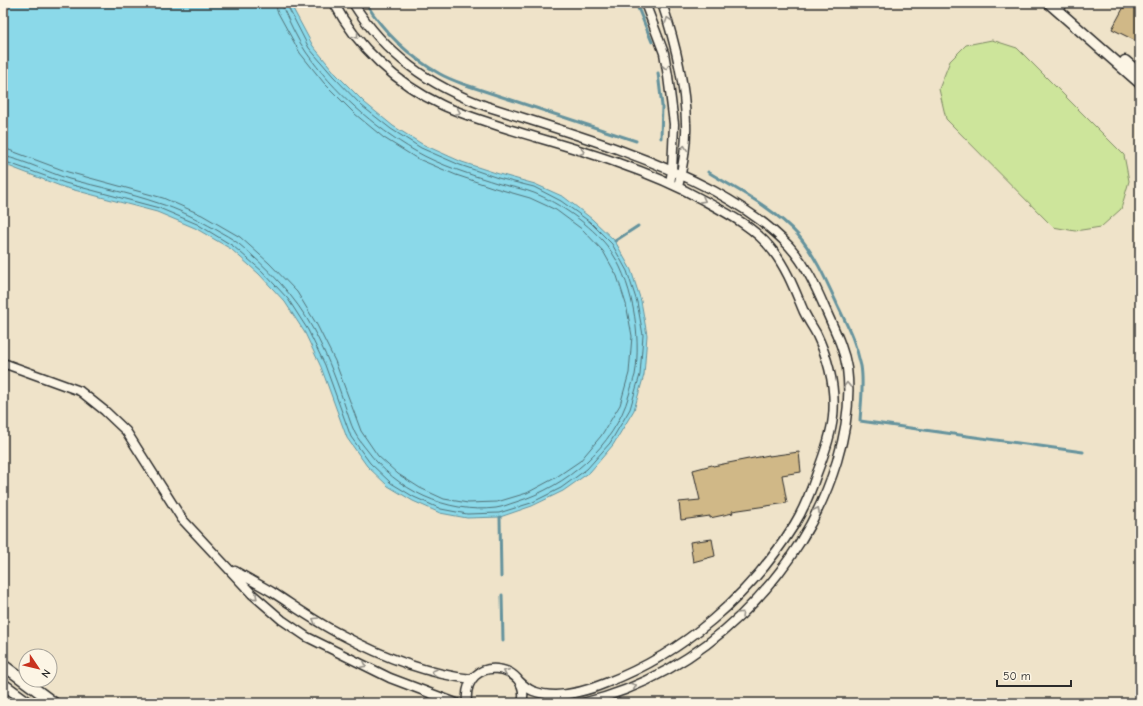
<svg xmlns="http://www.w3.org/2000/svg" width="1143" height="706" font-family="'Comic Neue',sans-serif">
  <rect width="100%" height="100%" fill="#efe3c9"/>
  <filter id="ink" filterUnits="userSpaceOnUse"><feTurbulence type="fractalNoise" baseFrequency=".025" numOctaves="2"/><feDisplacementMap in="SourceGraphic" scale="8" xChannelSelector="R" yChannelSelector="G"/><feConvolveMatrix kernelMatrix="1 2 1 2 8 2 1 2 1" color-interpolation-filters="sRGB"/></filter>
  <g filter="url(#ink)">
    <path fill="#cde59b" stroke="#7c8863" d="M992,40L1017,48L1124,155L1129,181L1121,209L1101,227L1075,231L1053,227L946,119L939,89L950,61L966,45Z"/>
    <path fill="#8bd9e9" stroke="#65939d" d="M3,3H290L313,46L336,74L365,103L393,126L422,144L462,162L499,174L535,184L564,197L592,219L615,241L631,270L641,301L647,335L644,375L634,410L613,445L590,472L563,491L532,506L500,517L467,518L440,513L413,501L388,486L367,466L347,438L321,367L305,333L285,302L259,274L231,249L195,228L157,212L63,187L3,164Z"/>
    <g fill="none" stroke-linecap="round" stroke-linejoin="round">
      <path stroke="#517177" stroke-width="1" d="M3,150H9L68,172L163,198L202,215L240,237L269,263L297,292L317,325L335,361L361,431L378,456L398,474L420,488L444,499L468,503L497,502L527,493L555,478L580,461L601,436L620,405L629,373L632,336L626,304L617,276L603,251L583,230L556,210L530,198L495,188L456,175L416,158L384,138L355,114L324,83L300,53L277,11L276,3
        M3,156C26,161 47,172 69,179C99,187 129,193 158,203C178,209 197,219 215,229C223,234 232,238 239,244C268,268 295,296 313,329C325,351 335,376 343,400C347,411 350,423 355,433C358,439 363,445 367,450C396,490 447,514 496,508C503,507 509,504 516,502C567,486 614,447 629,395C631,388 633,381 635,375C642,336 632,278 608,247C591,225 559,203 534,193C524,189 512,187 500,184C472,175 441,166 415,151C374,127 333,91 306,52C297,39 290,23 283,8L282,3
        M3,161L65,183L159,208L197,224L233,246L262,271L288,299L308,330L325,365L351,437L370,463L391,483L414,497L441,509L467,514L499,513L531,503L561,488L587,469L610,443L630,409L640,375L643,335L637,302L627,271L612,244L590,222L561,201L534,187L498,178L460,165L421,148L391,129L362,106L333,76L309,48L289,9L287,3"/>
      <path stroke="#65939d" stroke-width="3" d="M366,3C383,32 411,58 440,74C447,78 455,81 463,84L636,141
        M636,3L652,42
        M658,73L662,106L661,138
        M708,172C739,191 774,208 798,235C815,255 826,280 837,304C847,325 856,342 861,366C864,384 861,403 860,421L1083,452
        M615,241L638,226
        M500,517L501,577
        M502,595L503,641"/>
    </g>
    <path fill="#d0b887" stroke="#2b2b2b" d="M1126,3H1140V43L1112,29Z
      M799,452L801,472L782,475L787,503L732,511L733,513L710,518V516L681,520L679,502L700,500L693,470L712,465L713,466L769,455V456Z
      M712,539L715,556L693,562L690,542Z"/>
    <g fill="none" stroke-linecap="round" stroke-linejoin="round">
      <defs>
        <path id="minor" d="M334,3C357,47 397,84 442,105C461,114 482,120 502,127C540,139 580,149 618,163C647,173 676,185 703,200C727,213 756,228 773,251C787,269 795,291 804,312C808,320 812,326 816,333C828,358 836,388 833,417C831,436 824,455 817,473C811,491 804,509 794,525C750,596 684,653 606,683C584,692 556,700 533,691C528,689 523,685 519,681
          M353,3C385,54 429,86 486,106C563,131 642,153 714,191C741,206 768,223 789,246C808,267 817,290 828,315C836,333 844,349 847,368C851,399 846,431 837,461C802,576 702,675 583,703
          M645,3L664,53L668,76L674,124L672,171L670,183
          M662,3C675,42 685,82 686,123C687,144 683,166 678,187
          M1062,5L1063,3
          M3,363L80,391L105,411L126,431L182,519L252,594L282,620L307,637L390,678L456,703
          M235,571C247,578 260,585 272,592C294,606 316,622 340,634C381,656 426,674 472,679
          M467,703C462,652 533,663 522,703"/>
        <path id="tertiary" d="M1049,3L1140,83
          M1125,61L1140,74
          M3,665L54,703
          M3,684L29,703"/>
      </defs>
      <use href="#minor" stroke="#2b2b2b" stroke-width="11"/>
      <use href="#tertiary" stroke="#2b2b2b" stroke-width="13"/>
      <use href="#minor" stroke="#fcf5e5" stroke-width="8"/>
      <use href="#tertiary" stroke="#fcf5e5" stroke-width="10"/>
    </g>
    <defs><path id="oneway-chevron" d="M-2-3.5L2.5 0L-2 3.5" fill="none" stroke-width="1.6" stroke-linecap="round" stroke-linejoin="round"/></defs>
    <g stroke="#949088">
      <use href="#oneway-chevron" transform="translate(668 20) rotate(-109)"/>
      <use href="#oneway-chevron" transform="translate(356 36) rotate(53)"/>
      <use href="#oneway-chevron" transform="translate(666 67) rotate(80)"/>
      <use href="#oneway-chevron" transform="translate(458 112) rotate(21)"/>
      <use href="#oneway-chevron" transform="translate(684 148) rotate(-84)"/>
      <use href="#oneway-chevron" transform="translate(582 152) rotate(17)"/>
      <use href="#oneway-chevron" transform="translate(703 200) rotate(28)"/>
      <use href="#oneway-chevron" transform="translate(847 385) rotate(-92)"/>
      <use href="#oneway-chevron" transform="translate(817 510) rotate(-63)"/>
      <use href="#oneway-chevron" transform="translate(255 597) rotate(42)"/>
      <use href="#oneway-chevron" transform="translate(741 614) rotate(-45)"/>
      <use href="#oneway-chevron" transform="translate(315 620) rotate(-150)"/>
      <use href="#oneway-chevron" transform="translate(364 665) rotate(26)"/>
      <use href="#oneway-chevron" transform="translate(434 672) rotate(-164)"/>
      <use href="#oneway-chevron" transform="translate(506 672) rotate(-156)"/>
      <use href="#oneway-chevron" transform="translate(634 686) rotate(-23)"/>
    </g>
  </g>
  <rect width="1143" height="706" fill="none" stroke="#fcf5e5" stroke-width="16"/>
  <rect x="8" y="8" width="1127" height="690" fill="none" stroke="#2b2b2b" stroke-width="1.5" filter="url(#ink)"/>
  <g transform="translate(38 668) rotate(125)"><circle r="19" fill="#fcf5e5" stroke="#a8a49b"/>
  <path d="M0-3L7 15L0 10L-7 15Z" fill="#c8321e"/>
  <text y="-6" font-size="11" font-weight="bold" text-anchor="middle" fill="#2b2b2b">N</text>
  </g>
  <path d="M997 680v6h74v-6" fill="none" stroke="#2b2b2b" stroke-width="2"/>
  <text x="1003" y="680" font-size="12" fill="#2b2b2b" stroke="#fcf5e5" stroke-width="3" paint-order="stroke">50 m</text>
</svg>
